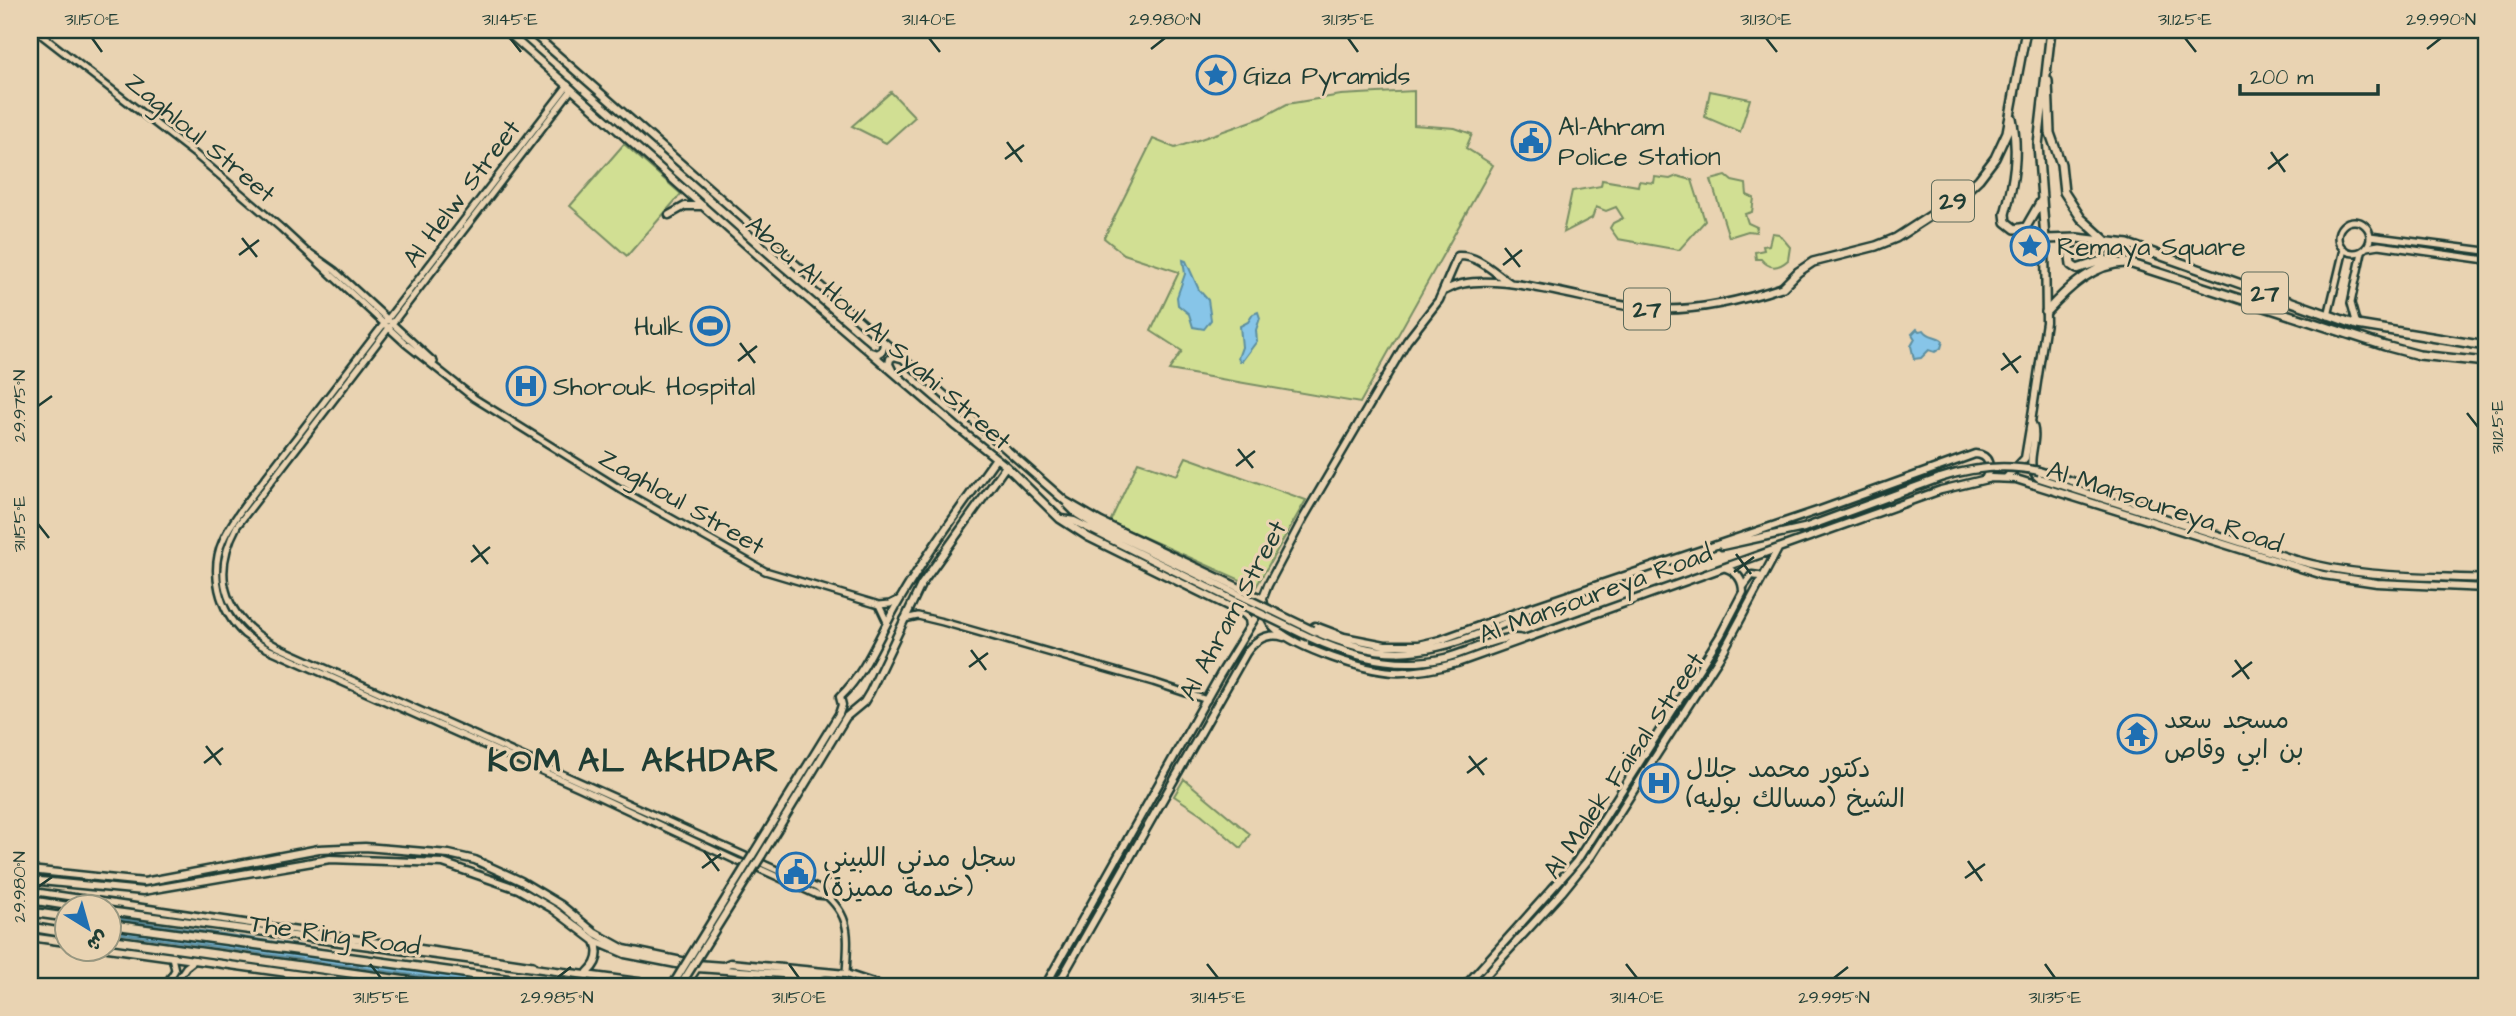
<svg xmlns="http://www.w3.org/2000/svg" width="2516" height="1016" font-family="'Architects Daughter','Playpen Sans Arabic',sans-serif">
  <rect width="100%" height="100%" fill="#e9d3b2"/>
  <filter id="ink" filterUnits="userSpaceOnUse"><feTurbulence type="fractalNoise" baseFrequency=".0143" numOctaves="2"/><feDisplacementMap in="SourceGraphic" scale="14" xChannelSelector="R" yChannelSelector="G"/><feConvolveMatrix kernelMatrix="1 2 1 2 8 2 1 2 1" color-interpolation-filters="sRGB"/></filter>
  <g filter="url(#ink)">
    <path fill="#d1df93" stroke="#788e64" stroke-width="2" d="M1414,91V125L1455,128L1472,134L1466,148L1493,165L1360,403L1169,370L1182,351L1151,331L1179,272L1124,254L1104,238L1153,139L1175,148L1261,118L1287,104L1341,95Z
      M1710,91L1750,99L1740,132L1705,117Z
      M891,92L915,117L886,143L852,126Z
      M624,144L681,194L627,256L570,206Z
      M1677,176L1692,180L1705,221L1679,250L1618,239L1610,228L1613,223L1623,218L1616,207L1606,211L1596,207L1592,218L1563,233L1572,191L1601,186L1602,180L1638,186L1639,181L1654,183L1655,177L1670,179Z
      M1726,176L1732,181L1746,184L1747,195L1754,198L1752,212L1745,214L1748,223L1757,227L1756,232L1748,231L1729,237L1711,180Z
      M1772,233L1779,234L1790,247L1788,260C1778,269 1769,269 1761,259H1756L1755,252L1764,250L1763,246L1769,245Z
      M1186,457L1306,500L1256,587L1110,522L1138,462L1177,475Z
      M1184,779L1250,834L1241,848L1201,814L1174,796Z"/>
    <path fill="#87c5e8" stroke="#5d8fa0" stroke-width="2" d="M1183,260L1186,261L1199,290L1208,300L1211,320L1204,329L1193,327L1189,314L1178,305L1177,297L1185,274Z
      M1258,312L1260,318L1256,330L1257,341L1242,361H1240L1238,358L1242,347L1240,326L1248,322L1253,314Z
      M1917,329L1919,331L1924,330C1929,338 1937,335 1943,341L1941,348L1935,352L1929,350L1921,358L1914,359L1911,346L1915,339L1912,334Z
      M109,917L568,986H492L109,932Z"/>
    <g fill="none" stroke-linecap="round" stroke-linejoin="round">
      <defs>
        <path id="minor" d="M35,30L196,155L281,228L406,344L474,398L630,495L765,571L879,605L890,604L900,599
          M568,85L256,490C244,506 231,522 223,540C209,571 219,611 244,634C254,642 265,648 277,653L578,787L739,862L758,868L817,895L827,896
          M572,89L237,526C209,578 227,621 278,647L817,888C853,914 848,934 846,974
          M2338 237a16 16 0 1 1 32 0a16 16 0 1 1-32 0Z
          M2370,236L2486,251
          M2367,247L2379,245L2486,260
          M310,253L334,270L434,362
          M2328,316L2344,249
          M2357,325L2351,303L2362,252
          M879,605L887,622
          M904,619L918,616L943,622L1153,682L1207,700
          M30,891L533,965
          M165,986L175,970L172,957
          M173,986L186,967L195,960"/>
        <path id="major" d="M505,30L770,266L957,427L1006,466L1060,519L1088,537L1244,614L1249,619L1250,626
          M529,30L1065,501L1101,522L1263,599C1265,610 1267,621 1276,629C1299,649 1363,670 1393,672C1415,673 1436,669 1457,663L1941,490L1991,478L2016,479L2323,575L2377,583L2486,588
          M669,215L685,206H703
          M1446,290C1488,264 1599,307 1651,309C1696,312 1741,301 1783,287
          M871,352L877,354L882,351L884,345L882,340
          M892,370L889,364L890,359L894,356L901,358
          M2031,422C2042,439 2021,465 2039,478L2296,560C2358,578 2422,576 2486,579
          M2039,471L2124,497L2156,512
          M2007,477L2025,458L2031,422L2046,322L2045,239
          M1068,505L1077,514L1093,524L1246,598
          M1062,519L1074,521L1243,605
          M1722,546L1804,528L1940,478
          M1743,587L1752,575L1759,576L1761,580
          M1312,630C1374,659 1421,658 1483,632C1498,626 1514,621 1526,611
          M1309,637C1352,657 1398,669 1445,658C1467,653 1502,633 1523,639
          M1305,645L1304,634L1315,626L1344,637L1385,645H1419L1440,640L1512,614L1820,510L1975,454C1990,455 1992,467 1985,479
          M755,851L839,714L842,705L840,697C867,671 880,633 899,601C928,551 963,505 996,458
          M762,855L846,717L864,702L870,692L921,585L1006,466
          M30,870L144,882L319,849L365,847L449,854L475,860L521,881L561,905L595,933L624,949L696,964L723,966L730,963L846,974L882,986
          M30,880L143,891L330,859L443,863L518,889L553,909L595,941L625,954L697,968L811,976L859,986
          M30,900L81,908
          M108,911L668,986
          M108,928L114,912
          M30,937L66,942
          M108,948L380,986
          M588,972C598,963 600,953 595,941
          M692,986L691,977L697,968
          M1045,986L1220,675L1255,618L1268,585L1304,517L1407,341L1439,300L1458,256C1479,255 1493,272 1510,283
          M1057,986L1246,653C1255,640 1267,632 1284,637
          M1465,986L1576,862L1720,636L1743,592C1743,580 1737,572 1726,568
          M1476,986L1562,892L1592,855L1724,650L1778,549"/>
        <path id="highway" d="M2051,30L2038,145L2045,239L2077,238L2128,244L2357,325L2486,346
          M2048,81L2050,133L2061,164L2064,192L2081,218L2105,240
          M2012,118C2019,151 2014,182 2005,214L2006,222L2015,229L2026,227L2041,201
          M2118,263L2104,260L2077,269L2071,265L2070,256L2076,252L2127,245
          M1783,287L1798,272L1813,262L1876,246L1896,238L1961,196L1979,179L1995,158L2007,132L2026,30
          M2046,312C2067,289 2095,261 2129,263L2385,346L2419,355L2486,362
          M30,912L66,917
          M121,926L556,986
          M30,927L66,933
          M108,939L443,986"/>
      </defs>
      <use href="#minor" stroke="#1f3d34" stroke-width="10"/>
      <use href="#major" stroke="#1f3d34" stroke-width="11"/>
      <use href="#highway" stroke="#1f3d34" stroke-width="12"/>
      <use href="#minor" stroke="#e9d3b2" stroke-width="5"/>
      <use href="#major" stroke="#e9d3b2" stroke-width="6"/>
      <use href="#highway" stroke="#e9d3b2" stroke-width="7"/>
      <defs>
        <path id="major-bridge" d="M1940,478C1973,467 2005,464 2039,471
          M1246,598L1312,630
          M1243,605L1309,637
          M672,986L755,851
          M680,986L762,855"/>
        <path id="highway-bridge" d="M108,924L121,926"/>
      </defs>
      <use href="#major-bridge" stroke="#1f3d34" stroke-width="11" stroke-linecap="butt"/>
      <use href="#highway-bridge" stroke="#1f3d34" stroke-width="12" stroke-linecap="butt"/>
      <use href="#major-bridge" stroke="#e9d3b2" stroke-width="6"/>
      <use href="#highway-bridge" stroke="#e9d3b2" stroke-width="7"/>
    </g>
  </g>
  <path fill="none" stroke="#1f3d34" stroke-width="2.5" d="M92,38L102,52M510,38L521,52M929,38L940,52M1348,38L1358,52M1766,38L1777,52M2185,38L2196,52M1151,49L1165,38M2427,49L2441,38M1007,142L1022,162M2271,152L2285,172M1005,159L1024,145M2268,169L2288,154M242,238L257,257M1505,248L1520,267M239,255L259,240M1503,265L1522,250M740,343L755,363M2003,353L2018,373M738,361L757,346M2001,370L2021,356M38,406L52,396M2467,413L2478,427M1238,449L1253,468M1236,466L1255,451M38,524L49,538M473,545L488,564M1736,554L1751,574M471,562L490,547M1734,572L1754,557M971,650L986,670M2235,660L2249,679M969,667L988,653M2232,677L2252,662M206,746L221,765M1469,756L1484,775M204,763L223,748M1467,773L1487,758M704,851L719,871M1968,861L1982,881M702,868L721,854M1965,878L1985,864M38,887L52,877M370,964L381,978M789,964L799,978M1207,964L1218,978M1626,964L1637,978M2045,964L2055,978M557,978L571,967M1834,978L1848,967"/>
  <defs>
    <symbol id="sight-ring" viewBox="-11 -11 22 22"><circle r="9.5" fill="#e9d3b2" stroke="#1f6fb2" stroke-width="1.5"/><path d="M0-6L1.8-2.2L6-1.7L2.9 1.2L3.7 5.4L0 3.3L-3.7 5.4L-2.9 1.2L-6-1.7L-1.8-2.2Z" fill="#1f6fb2"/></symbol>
    <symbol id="civic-ring" viewBox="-11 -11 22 22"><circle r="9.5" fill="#e9d3b2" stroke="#1f6fb2" stroke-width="1.5"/><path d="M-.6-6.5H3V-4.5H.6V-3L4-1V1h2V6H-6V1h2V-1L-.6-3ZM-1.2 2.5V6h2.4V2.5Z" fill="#1f6fb2"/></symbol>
    <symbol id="stadium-ring" viewBox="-11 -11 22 22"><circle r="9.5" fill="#e9d3b2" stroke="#1f6fb2" stroke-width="1.5"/><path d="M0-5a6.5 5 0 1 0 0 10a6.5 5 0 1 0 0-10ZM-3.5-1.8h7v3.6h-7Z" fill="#1f6fb2"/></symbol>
    <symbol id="hospital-ring" viewBox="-11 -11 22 22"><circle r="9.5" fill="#e9d3b2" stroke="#1f6fb2" stroke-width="1.5"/><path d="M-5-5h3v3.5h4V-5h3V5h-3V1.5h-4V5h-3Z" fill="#1f6fb2"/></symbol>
    <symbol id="temple-ring" viewBox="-11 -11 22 22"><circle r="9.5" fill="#e9d3b2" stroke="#1f6fb2" stroke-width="1.5"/><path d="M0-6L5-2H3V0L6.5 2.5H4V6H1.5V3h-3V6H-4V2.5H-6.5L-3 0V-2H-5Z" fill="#1f6fb2"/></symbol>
  </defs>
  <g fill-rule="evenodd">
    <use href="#sight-ring" x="1194" y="53" width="44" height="44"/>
    <use href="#civic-ring" x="1509" y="119" width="44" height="44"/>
    <use href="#sight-ring" x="2008" y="224" width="44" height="44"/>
    <use href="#stadium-ring" x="688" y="304" width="44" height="44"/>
    <use href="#hospital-ring" x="504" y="364" width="44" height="44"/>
    <use href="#temple-ring" x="2115" y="712" width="44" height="44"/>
    <use href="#hospital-ring" x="1637" y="761" width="44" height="44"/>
    <use href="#civic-ring" x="774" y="850" width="44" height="44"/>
  </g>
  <g text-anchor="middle" stroke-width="6" stroke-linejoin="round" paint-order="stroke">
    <g fill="#e9d3b2" stroke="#5c6a5a" stroke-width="2">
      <rect x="1932" y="180.5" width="42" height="41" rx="5"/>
      <rect x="2242" y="272.5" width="46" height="41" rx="5"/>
      <rect x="1624" y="288.5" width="46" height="41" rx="5"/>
    </g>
    <g font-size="24" font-weight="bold" fill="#1f3d34">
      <text x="1953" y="209">29</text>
      <text x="2265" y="301">27</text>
      <text x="1647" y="317">27</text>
    </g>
    <g font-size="26" fill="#1f3d34" stroke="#e9d3b2" text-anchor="start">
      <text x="1243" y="84">Giza Pyramids</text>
      <text x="1558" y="135">Al-Ahram<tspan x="1558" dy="30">Police Station</tspan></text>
      <text x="2057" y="255">Remaya Square</text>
      <text x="683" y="335" text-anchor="end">Hulk</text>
      <text x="553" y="395">Shorouk Hospital</text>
      <text x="2164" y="728">مسجد سعد<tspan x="2164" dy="30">بن ابي وقاص</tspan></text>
      <text x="1686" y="777">دكتور محمد جلال<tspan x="1686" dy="30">الشيخ (مسالك بوليه)</tspan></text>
      <text x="823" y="866">سجل مدني اللبيني<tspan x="823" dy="30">(خدمة مميزة)</tspan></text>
    </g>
    <g font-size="26" fill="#1f3d34" stroke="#e9d3b2">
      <text transform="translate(201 137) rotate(40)" y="9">Zaghloul Street</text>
      <text transform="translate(461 193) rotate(-53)" y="9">Al Helw Street</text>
      <text transform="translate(879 332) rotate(41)" y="9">Abou Al Houl Al Syahi Street</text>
      <text transform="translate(682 501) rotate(30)" y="9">Zaghloul Street</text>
      <text transform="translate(2165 506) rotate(18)" y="9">Al Mansoureya Road</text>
      <text transform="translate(1595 593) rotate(-20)" y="9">Al Mansoureya Road</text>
      <text transform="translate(1232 610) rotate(-62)" y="9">Al Ahram Street</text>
      <text transform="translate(1623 765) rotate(-56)" y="9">Al Malek Faisal Street</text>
      <text transform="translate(335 934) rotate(8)" y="9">The Ring Road</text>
    </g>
    <g font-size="33" font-weight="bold" letter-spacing="2" fill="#1f3d34" stroke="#e9d3b2">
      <text x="634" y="771">KOM AL AKHDAR</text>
    </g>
  </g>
  <rect width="2516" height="1016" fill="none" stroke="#e9d3b2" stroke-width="77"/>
  <g transform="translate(88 928) rotate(143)"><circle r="33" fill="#e9d3b2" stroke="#989780" stroke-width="2"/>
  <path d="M0-5L12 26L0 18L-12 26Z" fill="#1f6fb2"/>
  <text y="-10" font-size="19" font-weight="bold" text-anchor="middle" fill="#1f3d34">ش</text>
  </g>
  <path d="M2240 84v10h138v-10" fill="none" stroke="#1f3d34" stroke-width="3.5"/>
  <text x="2250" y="84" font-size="21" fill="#1f3d34" stroke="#e9d3b2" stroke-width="5" paint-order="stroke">200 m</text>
  <rect x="38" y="38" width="2440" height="940" fill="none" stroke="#1f3d34" stroke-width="2.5"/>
  <g font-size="18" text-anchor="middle" fill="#1f3d34">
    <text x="92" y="25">31.150°E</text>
    <text x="510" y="25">31.145°E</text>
    <text x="929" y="25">31.140°E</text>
    <text x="1165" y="25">29.980°N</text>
    <text x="1348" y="25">31.135°E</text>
    <text x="1766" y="25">31.130°E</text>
    <text x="2185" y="25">31.125°E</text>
    <text x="2441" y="25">29.990°N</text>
    <text transform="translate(19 406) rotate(-90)" y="6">29.975°N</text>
    <text transform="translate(2497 427) rotate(-90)" y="6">31.125°E</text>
    <text transform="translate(19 524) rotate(-90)" y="6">31.155°E</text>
    <text transform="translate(19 887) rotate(-90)" y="6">29.980°N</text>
    <text x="381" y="1003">31.155°E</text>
    <text x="557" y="1003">29.985°N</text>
    <text x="799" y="1003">31.150°E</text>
    <text x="1218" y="1003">31.145°E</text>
    <text x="1637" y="1003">31.140°E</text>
    <text x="1834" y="1003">29.995°N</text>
    <text x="2055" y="1003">31.135°E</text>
  </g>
</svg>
